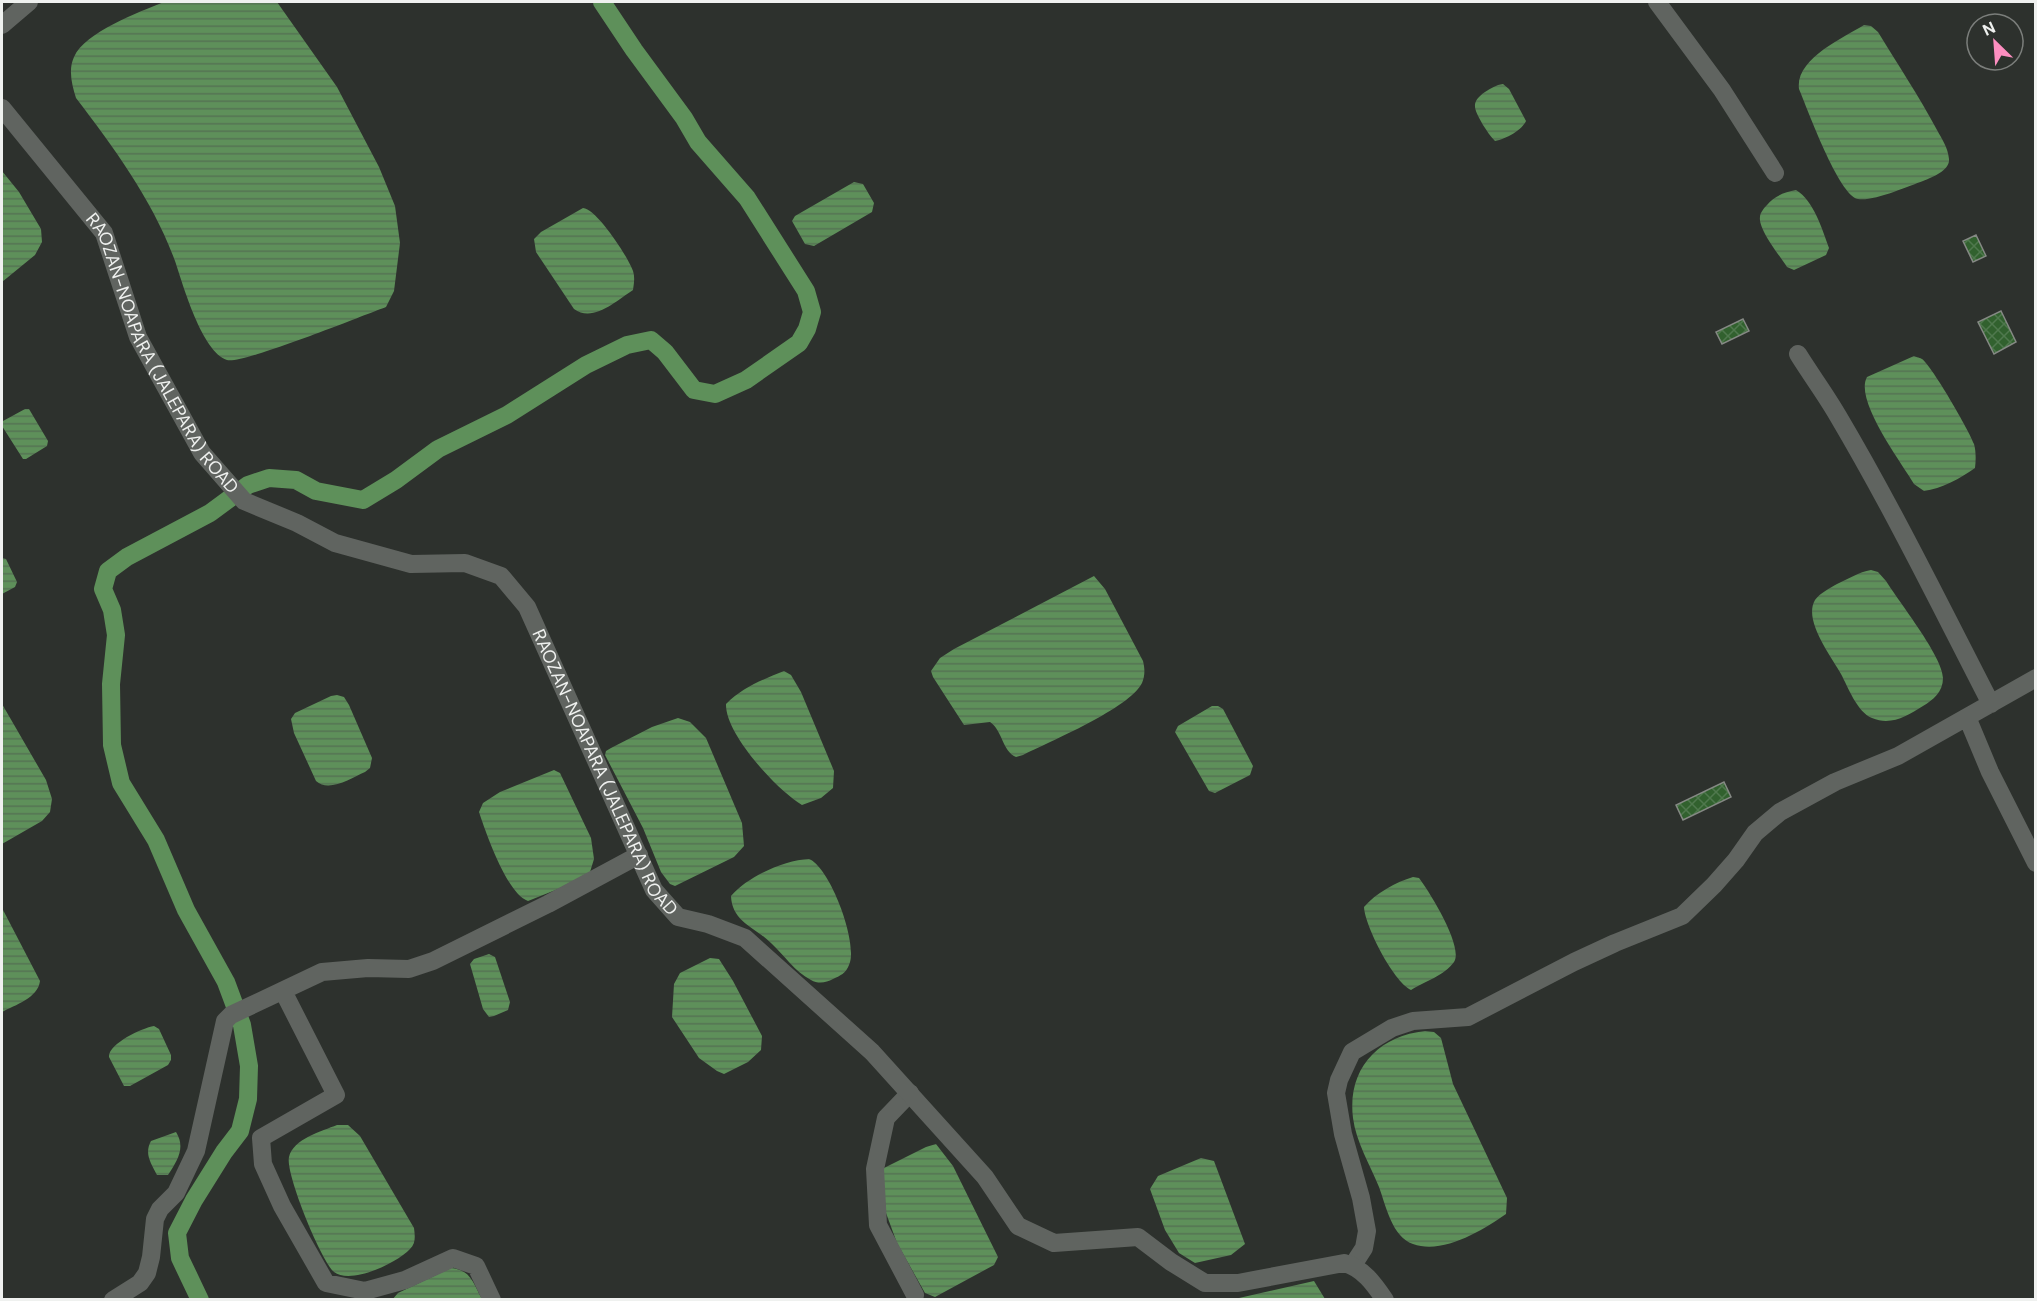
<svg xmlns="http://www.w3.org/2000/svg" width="2037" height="1301" font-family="'DM Sans',sans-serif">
  <defs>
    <pattern id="water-rules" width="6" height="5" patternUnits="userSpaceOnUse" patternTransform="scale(1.5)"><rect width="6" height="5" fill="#5e905a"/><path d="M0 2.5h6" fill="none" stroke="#557353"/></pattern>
    <pattern id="building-cross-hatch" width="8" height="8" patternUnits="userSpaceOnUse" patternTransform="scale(1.5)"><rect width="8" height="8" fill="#31612e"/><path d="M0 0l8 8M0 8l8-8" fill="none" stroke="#4f784d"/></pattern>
  </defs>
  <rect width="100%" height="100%" fill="#2d312d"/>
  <path fill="url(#water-rules)" d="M164,2H277L337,87L379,167L395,206L400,243L394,291L386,307C364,315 241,365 227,360C202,352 183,285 175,261C153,201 115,149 76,98C72,85 68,70 74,57C85,32 139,12 164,2Z
    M1864,25L1871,26L1878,32C1898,65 1919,96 1937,130C1942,139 1948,148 1949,159C1950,170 1933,177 1923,181C1909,186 1872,202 1858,199C1839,196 1807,108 1799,89C1795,59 1843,38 1864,25Z
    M1503,84L1509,89L1526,121C1522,130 1506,139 1495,141C1490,136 1487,131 1483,125C1475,110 1469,103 1485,92C1491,88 1496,85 1503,84Z
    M2,171L19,192L41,229L42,242L35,255L2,282Z
    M854,182L863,184L874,203L872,212L814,246L805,244L792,221L795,216Z
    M1796,190C1814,201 1822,229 1829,248L1826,255L1794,270L1787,267C1780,256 1758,229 1760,217C1760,213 1764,208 1767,205C1774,196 1785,192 1796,190Z
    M583,208C597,209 628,257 633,271C635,277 634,283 633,290C616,301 593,323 574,309L536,252L534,239L541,232Z
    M1914,356C1916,357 1921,358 1922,359C1932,366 1970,432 1974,444C1976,451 1976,460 1975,468C1961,478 1941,489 1924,491L1914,484C1901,462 1854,400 1867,377Z
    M25,409H29L48,441L47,446L26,459H23L2,426L3,421Z
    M2,558L6,559L17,582L15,587L2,594Z
    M1871,570L1878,572L1886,581C1899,602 1943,657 1943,678C1943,692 1933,700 1923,706C1907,716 1891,726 1872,718C1857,712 1848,687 1841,674C1831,656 1803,620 1815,600C1820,593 1830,588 1837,584C1848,579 1859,572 1871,570Z
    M1094,576L1105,589L1143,661C1145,669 1145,676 1142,683C1130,708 1049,742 1023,755L1016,757C1002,751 1003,731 990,722L964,725L933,677L931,671L940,658L954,649Z
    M784,671L791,675L801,692L834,771L833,788L821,798L802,805C777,790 725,734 726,704C743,687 762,680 784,671Z
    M337,695L344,697L349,705L372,758L370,768L365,772C351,778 329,793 316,781L294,733L291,719L295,713L331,696Z
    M2,704L46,780L52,799L50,812L42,821L2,844Z
    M1212,706H1218L1223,709L1253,766L1250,775L1215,793L1209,791L1175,732L1178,726Z
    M678,718L690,722L706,738L742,823L744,846L734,857L675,886L670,884L661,872L643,828L605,755L606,751L611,748L652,727Z
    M554,770L560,773L591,838L594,859L590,872L558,889L528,901C507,894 486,833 479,812L483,803L500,792Z
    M809,859C830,867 859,944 849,965C846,973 840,976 833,979C826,983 818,984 811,980C795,972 784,955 771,943C755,927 732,922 731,896C747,877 784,860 809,859Z
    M1413,877L1419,878C1429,891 1464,947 1454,962C1445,975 1424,982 1411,990C1393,981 1365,926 1364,907C1376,893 1396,882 1413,877Z
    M2,908L40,981C38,998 15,1005 2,1012Z
    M489,954L495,957L510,1002L508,1010L494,1016L489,1017L483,1009L470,964L474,959Z
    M710,958L719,959L733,981L762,1036L761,1050L748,1062L724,1074L717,1071L699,1058L672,1017L674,984L680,973Z
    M154,1026L159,1029L171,1055V1060L168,1065L130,1086H124L109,1057C108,1044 142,1028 154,1026Z
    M1425,1031L1434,1032L1441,1038L1453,1084L1507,1198L1506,1214C1483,1230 1443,1255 1413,1244C1392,1237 1386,1206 1379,1187C1370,1165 1356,1142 1353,1118C1347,1069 1378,1036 1425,1031Z
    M337,1125H348L360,1136L414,1228C415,1236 416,1243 410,1249C397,1263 351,1285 334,1272C321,1261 285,1173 289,1157C293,1139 322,1131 337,1125Z
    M176,1132C186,1148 177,1161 168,1175H157C151,1163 144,1154 151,1141Z
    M936,1144L953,1166L998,1257L994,1265L935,1297L925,1293L897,1243L886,1213L882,1169L926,1147Z
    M1201,1158L1214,1161L1245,1244L1231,1255L1195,1263L1179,1253L1165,1230L1150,1189L1158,1176Z
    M451,1268C471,1270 473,1283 482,1299L392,1300L398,1293Z
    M1314,1281L1325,1299H1238L1239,1298Z"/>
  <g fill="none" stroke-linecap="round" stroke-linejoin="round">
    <path stroke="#5e905a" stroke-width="18" d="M200,1300L180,1258L177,1233L194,1200L224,1152L240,1131L248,1099L249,1066L242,1025L226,982L186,910L156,840L121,783L112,745L111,684L116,635L112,610L103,589L108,571L127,557L210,513L248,485L269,478L296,480L316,491L363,500L396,480L438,449L507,415L586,365L627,345L651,340L665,352L694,390L715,394L746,380L799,343L807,329L812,312L806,291L747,198L698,142L684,118L634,50L602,2"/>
  </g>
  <path fill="url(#building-cross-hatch)" stroke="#858984" stroke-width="1.5" d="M1976,235L1986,256L1973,262L1963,241Z
    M2001,311L2016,342L1994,354L1978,322Z
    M1743,319L1749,331L1722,344L1716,332Z
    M1724,782L1731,797L1683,820L1676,805Z"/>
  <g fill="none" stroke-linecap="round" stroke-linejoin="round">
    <path stroke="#606460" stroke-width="18" d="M1657,2L1722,90L1775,173
      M2,25L29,2
      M1798,354C1811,375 1826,395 1838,416C1893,509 1941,607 1991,704
      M1967,717L1990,772L2036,863
      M283,991L336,1095L261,1138L263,1164L282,1206L326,1283L365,1291L405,1280L453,1258L476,1266L492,1300
      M910,1093L886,1118L875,1169L878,1225L915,1295
      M1353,1265L1364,1248L1367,1231L1361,1198L1343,1134L1336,1093L1339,1080L1352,1052L1392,1028L1413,1021L1468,1017L1574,962L1615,943L1682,916L1714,885L1736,860L1755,833L1780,812L1835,782L1898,756L2036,678
      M113,1300L140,1283L147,1273L151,1257L155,1219L160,1209L176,1193L196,1151L225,1021L231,1015L322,972L368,968L409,969L433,961L548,904L639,855"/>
    <path stroke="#606460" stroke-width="18" id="s1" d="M2,108L104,233L138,337L202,453L244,501L297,523L335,543L411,564L465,563L501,576L527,607L654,890L678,917L708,924L745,938L872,1052L985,1177L1018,1226L1054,1243L1138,1237L1171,1262L1205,1283H1238L1344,1263C1363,1268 1374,1284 1385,1300"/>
  </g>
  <g text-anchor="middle" stroke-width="4.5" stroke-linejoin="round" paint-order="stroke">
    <g font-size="18" fill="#eff1ef" stroke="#2d312d">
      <text dy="6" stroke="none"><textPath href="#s1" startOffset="296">RAOZAN-NOAPARA (JALEPARA) ROAD</textPath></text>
      <text dy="6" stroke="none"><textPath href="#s1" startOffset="962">RAOZAN-NOAPARA (JALEPARA) ROAD</textPath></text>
    </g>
  </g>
  <rect width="2037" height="1301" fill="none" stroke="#eff1ef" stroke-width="6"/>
  <g transform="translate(1995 42) rotate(335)"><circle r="28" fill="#2d312d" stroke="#7b7e7b" stroke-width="1.5"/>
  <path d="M0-4.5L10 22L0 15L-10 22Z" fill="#fd8ec0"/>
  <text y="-9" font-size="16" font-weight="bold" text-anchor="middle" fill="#eff1ef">N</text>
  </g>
</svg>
